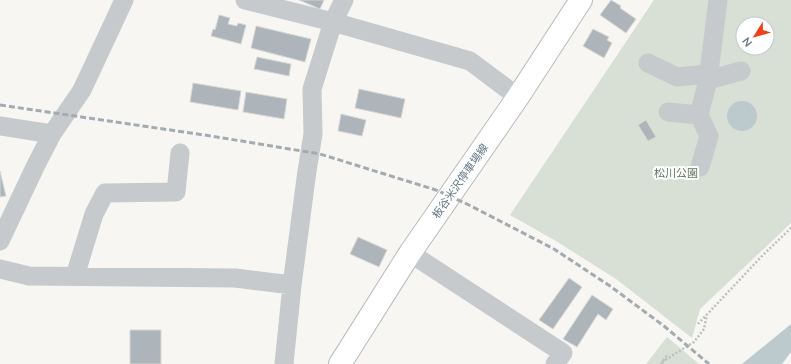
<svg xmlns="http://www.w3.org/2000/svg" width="791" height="364" font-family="'Nunito Sans','Noto Sans JP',sans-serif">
  <rect width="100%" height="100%" fill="#f7f6f3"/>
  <path fill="#d8dfd4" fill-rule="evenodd" d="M654,0H791V223L700,309L692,338L616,279L556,241L510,215ZM743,24H767V48H743Z
    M667,337L699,364H646Z"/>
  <path fill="#bcc9cd" d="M727 116a15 15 0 1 1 30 0a15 15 0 1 1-30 0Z
    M791,324V352L782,364H742Z"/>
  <path fill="#adb5ba" stroke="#d8d8d5" d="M299,0H324L320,9Z
    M611,0L621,6L620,8L636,19L626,33L600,15Z
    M219,15L230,18L228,24L237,26L238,23L246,25L241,44L211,36L213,29L215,30Z
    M256,26L311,39L305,62L251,48Z
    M593,29L609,37L607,40L612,43L604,58L583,46Z
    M257,57L291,64L289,76L254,69Z
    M193,83L241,91L238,110L190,102Z
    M359,89L405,99L401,118L355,108Z
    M246,92L287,99L284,119L243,112Z
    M341,114L366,120L362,136L338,131Z
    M646,120L656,137L648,141L638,125Z
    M0,171L6,196L0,197Z
    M358,237L387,250L379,267L350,254Z
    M569,278L582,287L553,329L539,320Z
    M592,295L613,309L606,320L598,314L577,347L563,339Z
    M130,330H161V364H130Z"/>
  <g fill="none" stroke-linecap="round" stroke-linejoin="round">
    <defs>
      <path id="major" d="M340,364L410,253L518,97L581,0"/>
    </defs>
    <use href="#major" stroke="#b7bcbf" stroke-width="24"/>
    <path stroke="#bdc0c2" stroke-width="2.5" stroke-dasharray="2 2" stroke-linecap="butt" d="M698,324L762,256L791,228
      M662,362L694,342L704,329L707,314
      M661,364L668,354"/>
    <path stroke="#c6cacd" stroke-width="19" d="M245,0L333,22L470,61L518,97
      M648,63L677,77L708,74
      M708,80L741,71
      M668,112L699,115L708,80L718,0
      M699,115L709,136L700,167
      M0,126L52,134
      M0,241L36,165L52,134L82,90L124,0
      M410,253L563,353L555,364
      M0,269L29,276L235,278L292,285
      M75,276L94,214L105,193L176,192L180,153
      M284,364L292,285L307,171L313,134L312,89L333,22L344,0"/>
    <use href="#major" stroke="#fff" stroke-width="22"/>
    <path stroke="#a4abb0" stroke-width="3" stroke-dasharray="6 3" stroke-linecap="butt" d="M0,105L211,136L320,154L436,190L469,205L554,249L610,286L664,326L709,364"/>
  </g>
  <g text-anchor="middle" stroke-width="4" stroke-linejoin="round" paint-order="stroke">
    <g font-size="11" fill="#65785f" stroke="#fff">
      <text x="676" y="177">松川公園</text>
    </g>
    <g font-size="11" fill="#647886" stroke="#fff">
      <text transform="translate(460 181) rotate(-55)" y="4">板谷米沢停車場線</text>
    </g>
  </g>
  <g transform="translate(755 36) rotate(233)"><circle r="19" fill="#ffffff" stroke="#c1c9cf"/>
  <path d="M0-3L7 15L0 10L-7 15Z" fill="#ee421c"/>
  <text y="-6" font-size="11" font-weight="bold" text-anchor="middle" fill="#647886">N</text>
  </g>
</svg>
